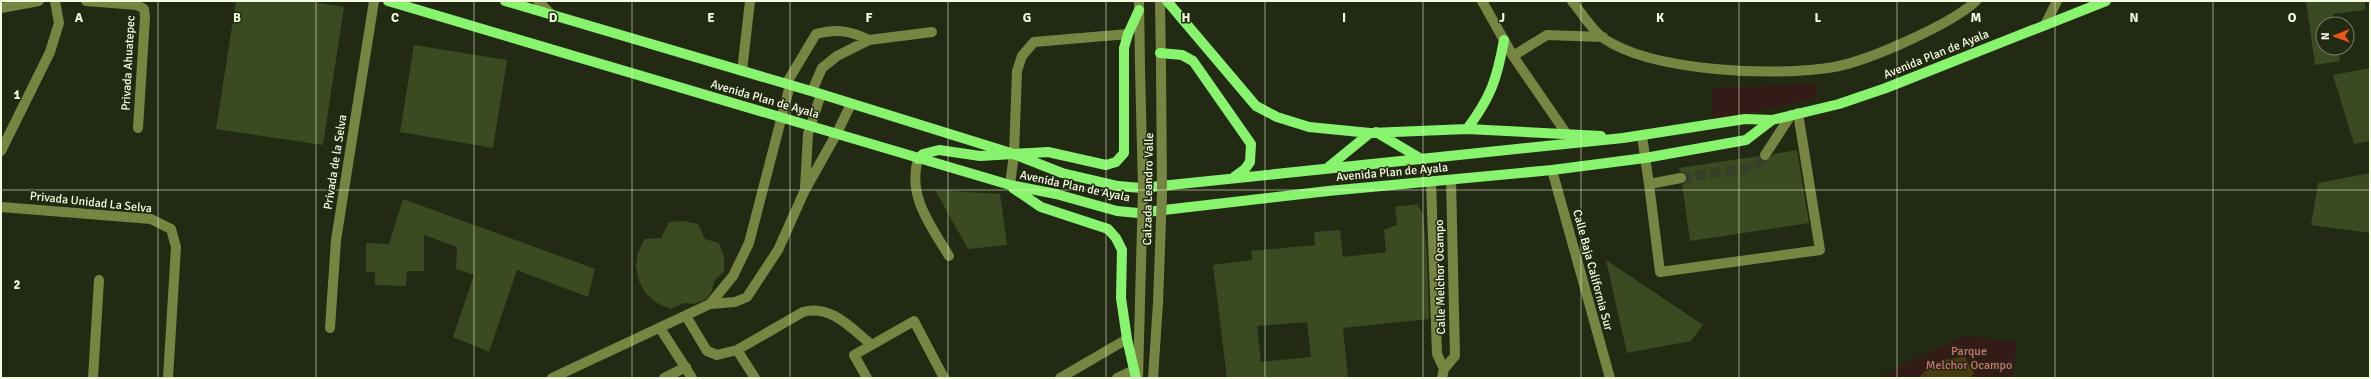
<svg xmlns="http://www.w3.org/2000/svg" width="2371" height="379" font-family="Signika,sans-serif">
  <rect width="100%" height="100%" fill="#222a13"/>
  <path fill="#341b17" d="M1815,84L1817,97L1711,122L1713,88Z
    M1964,336L2017,342L2012,378H1876Z"/>
  <path fill="#473d0f" d="M1965,357L1974,373L1970,378H1919C1934,360 1943,359 1965,357Z"/>
  <path fill="#3a4a21" fill-rule="evenodd" d="M236,1H307L344,7L323,145L216,129Z
    M2306,1H2365V10L2333,14L2334,24H2323V48H2338L2340,61L2315,65Z
    M414,45L507,60L493,148L400,132Z
    M2370,68V141L2354,144L2333,75Z
    M1797,150L1809,223L1690,241L1682,184L1685,183L1687,177L1686,174L1680,172L1679,168L1759,156L1765,161L1774,154Z
    M2370,173V233L2311,225L2318,183Z
    M935,190L1000,194L1007,245L968,249Z
    M403,199L595,269L588,297L517,270L489,352L453,337L474,275L456,269L457,247L424,235V271H407L406,286L375,285V272H366V243L389,244Z
    M1417,204L1423,214L1427,256L1429,319L1343,328L1348,378H1227L1213,265L1252,260L1251,251L1315,245L1314,232L1340,230L1343,257L1386,252L1384,230L1397,225L1395,207ZM1307,322L1311,357L1261,362L1257,326Z
    M684,221L698,224L705,239L719,243L724,257V272L714,281L712,291L706,299L694,304L684,303L671,309L657,303L646,294L639,281L636,266L638,252L645,239L661,238L669,222Z
    M1606,260L1703,325L1691,341L1627,353Z"/>
  <g fill="none" stroke-linecap="round" stroke-linejoin="round">
    <path stroke="#373f27" stroke-width="10" stroke-dasharray="10 5" stroke-linecap="butt" d="M1681,178L1754,167L1765,155"/>
    <path stroke="#778542" stroke-width="10" d="M86,1L137,5L144,9L145,17L138,128
      M538,1L552,15
      M1139,1L1140,68
      M1160,1L1161,65
      M1482,1L1513,56L1566,133
      M1572,1C1581,12 1591,29 1603,38C1652,72 1776,77 1834,67C1868,61 1952,24 1976,1
      M1,8L39,1
      M2046,23L2057,1
      M1513,56L1547,35L1603,37
      M742,71L750,1
      M786,84L816,34C836,28 851,31 869,40
      M812,91L822,68L837,56L869,40L932,32
      M1642,136L1649,184L1681,178
      M1,151L50,52L59,23L55,1
      M1765,155L1791,115
      M918,159C907,196 931,226 949,256
      M1552,170L1610,378
      M1431,182L1437,354L1444,369
      M1649,184L1660,272L1820,250L1798,113
      M1010,185L1014,154L1017,71L1022,56L1034,42L1128,34
      M805,188L808,134L821,94
      M1,207L151,219L171,229L176,247L168,378
      M710,304L733,276L749,243L790,85
      M686,316L707,351L717,355L737,350L755,378
      M330,328L336,240L374,1
      M660,328L692,378
      M737,350L803,312C831,304 852,329 872,345
      M93,378L99,280
      M552,378L710,304L735,302L747,297L778,250L805,190L837,133L851,104
      M664,378L686,367
      M867,378L854,355L914,321L944,378
      M1060,378L1127,339
      M1117,378L1134,370
      M1138,378L1140,301
      M1153,378L1158,303
      M1442,378L1444,369L1455,356L1451,180"/>
    <path stroke="#88f46e" stroke-width="10" d="M388,1L1010,185L1056,194L1117,211L1138,213L1328,191L1552,170L1645,158L1746,140L1772,120
      M505,1L821,94L1014,154L1062,173L1118,186L1141,188L1623,138L1745,119L1772,120L1839,104L1886,88L2106,1
      M1167,1L1256,106L1277,117L1309,127L1370,133L1467,129L1601,136
      M1160,53L1182,55L1193,61L1251,144L1250,162L1245,169L1234,177
      M1467,129C1491,97 1497,79 1504,40
      M1376,132L1423,160
      M918,159L923,154L939,150L980,156L1048,152L1106,165L1116,162L1124,153V48L1128,34L1139,10
      M1326,169L1370,133
      M1013,188L1041,207L1108,229L1116,238L1122,250L1121,298L1127,339L1136,378"/>
    <path stroke="#778542" stroke-width="10" d="M1140,68L1143,190L1140,301
      M1158,303L1162,193L1161,65"/>
  </g>
  <path fill="none" stroke="#f4fddf" stroke-width="1" stroke-opacity="0.55" d="M158,1V378M316,1V378M474,1V378M632,1V378M790,1V378M948,1V378M1106,1V378M1265,1V378M1423,1V378M1581,1V378M1739,1V378M1897,1V378M2055,1V378M2213,1V378M1,190H2370"/>
  <g text-anchor="middle" stroke-width="3" stroke-linejoin="round" paint-order="stroke">
    <g font-size="12" fill="#f4fddf" stroke="#222a13">
      <text transform="translate(1936 54) rotate(-22)" y="4">Avenida Plan de Ayala</text>
      <text transform="translate(128 63) rotate(-87)" y="4">Privada Ahuatepec</text>
      <text transform="translate(765 99) rotate(16)" y="4">Avenida Plan de Ayala</text>
      <text transform="translate(335 162) rotate(-81)" y="4">Privada de la Selva</text>
      <text transform="translate(1392 172) rotate(-5)" y="4">Avenida Plan de Ayala</text>
      <text transform="translate(1075 186) rotate(12)" y="4">Avenida Plan de Ayala</text>
      <text transform="translate(1148 189) rotate(-89)" y="4">Calzada Leandro Valle</text>
      <text transform="translate(91 202) rotate(6)" y="4">Privada Unidad La Selva</text>
      <text transform="translate(1593 270) rotate(75)" y="4">Calle Baja California Sur</text>
      <text transform="translate(1440 277) rotate(-91)" y="4">Calle Melchor Ocampo</text>
    </g>
    <g font-size="12" fill="#d96e76" stroke="#222a13">
      <text x="1969" y="355">Parque<tspan x="1969" dy="14">Melchor Ocampo</tspan></text>
    </g>
  </g>
  <g font-size="13" text-anchor="middle" font-weight="bold" fill="#f4fddf" stroke="#222a13" stroke-width="3" stroke-linejoin="round" paint-order="stroke">
    <text x="79" y="22">A</text>
    <text x="237" y="22">B</text>
    <text x="395" y="22">C</text>
    <text x="553" y="22">D</text>
    <text x="711" y="22">E</text>
    <text x="869" y="22">F</text>
    <text x="1027" y="22">G</text>
    <text x="1186" y="22">H</text>
    <text x="1344" y="22">I</text>
    <text x="1502" y="22">J</text>
    <text x="1660" y="22">K</text>
    <text x="1818" y="22">L</text>
    <text x="1976" y="22">M</text>
    <text x="2134" y="22">N</text>
    <text x="2292" y="22">O</text>
    <text x="17" y="99">1</text>
    <text x="17" y="289">2</text>
  </g>
  <rect width="2371" height="379" fill="none" stroke="#f4fddf" stroke-width="4"/>
  <g transform="translate(2335 36) rotate(269)"><circle r="19" fill="#222a13" stroke="#767e65"/>
  <path d="M0-3L7 15L0 10L-7 15Z" fill="#ee5519"/>
  <text y="-6" font-size="11" font-weight="bold" text-anchor="middle" fill="#f4fddf">N</text>
  </g>
</svg>
